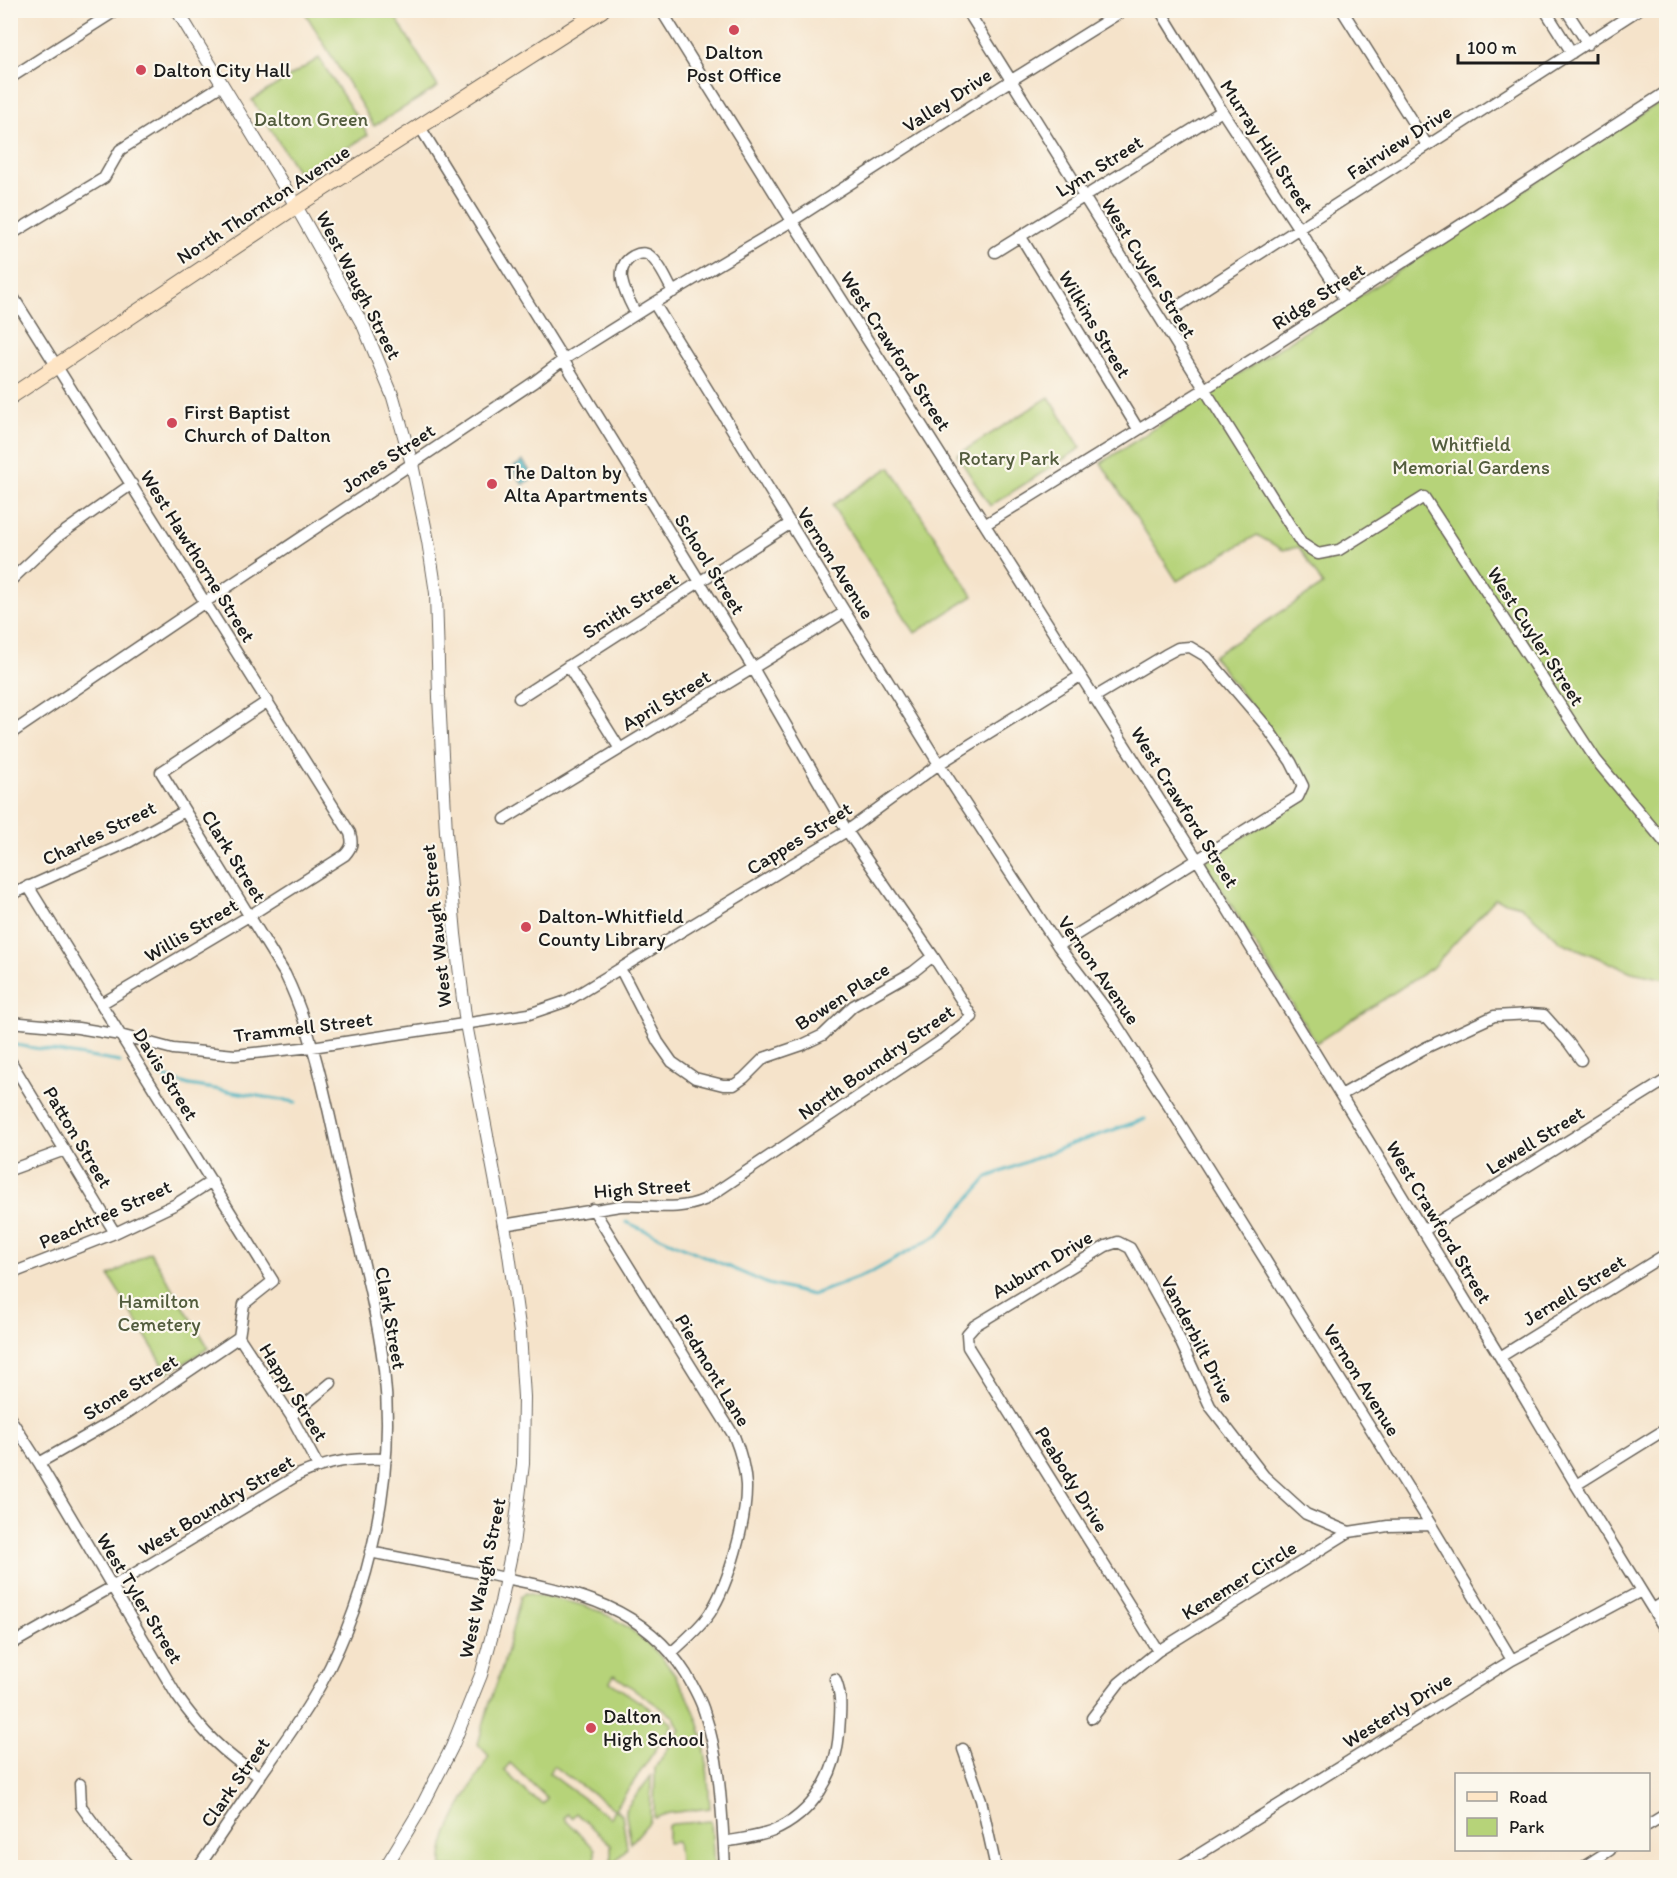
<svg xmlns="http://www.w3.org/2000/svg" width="1677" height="1878" font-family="Itim,sans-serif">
  <rect width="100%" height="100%" fill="#fbf7ec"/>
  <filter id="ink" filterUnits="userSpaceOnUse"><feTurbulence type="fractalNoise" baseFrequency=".0167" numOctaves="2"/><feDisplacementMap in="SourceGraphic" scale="12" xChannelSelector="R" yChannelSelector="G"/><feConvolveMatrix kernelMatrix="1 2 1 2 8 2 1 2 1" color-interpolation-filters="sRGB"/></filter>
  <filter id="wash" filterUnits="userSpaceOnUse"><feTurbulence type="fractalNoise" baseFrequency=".008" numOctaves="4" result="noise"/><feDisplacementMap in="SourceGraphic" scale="24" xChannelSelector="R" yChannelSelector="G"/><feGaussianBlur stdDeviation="1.35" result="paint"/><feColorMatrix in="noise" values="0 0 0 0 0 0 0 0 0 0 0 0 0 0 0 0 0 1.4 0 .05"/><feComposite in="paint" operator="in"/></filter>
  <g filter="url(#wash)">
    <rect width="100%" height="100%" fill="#f5e3ca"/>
    <path fill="#b6d379" stroke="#69784a" stroke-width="1.5" fill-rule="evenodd" d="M304,11H392L438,87L374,126Z
      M319,58L368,135L301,177L252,100Z
      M1666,98V979L1632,972L1561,942L1521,906L1495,899L1432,968L1316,1043L1204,861L1294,806L1307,790L1305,778L1213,656L1323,585L1299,547L1283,550L1257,535L1177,581L1101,463Z
      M1049,397L1081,448L990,506L957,455Z
      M890,467L973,596L915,633L832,505Z
      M150,1252L209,1348L168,1373L109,1276Z
      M526,1593C546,1598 568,1600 588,1607C646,1628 687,1677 702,1735C708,1759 708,1784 710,1808L669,1813L654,1818L655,1768L680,1730L674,1717L614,1675L610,1682L673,1724L615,1809L622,1815L627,1848L611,1867V1845L576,1813L572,1818L567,1814L564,1819L595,1849V1867H442C439,1833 472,1787 489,1756L478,1744L489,1705L503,1665L521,1596ZM510,1763L547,1798L543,1804L530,1796L504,1770ZM553,1766L614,1809L610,1818L549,1773Z
      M651,1776L650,1821L631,1843L625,1810Z
      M711,1821L714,1867H680L677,1842L668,1843V1826L672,1824Z"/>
    <path fill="#42b0be" stroke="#2f666d" stroke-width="1.5" d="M523,461L534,477L523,485L512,468Z"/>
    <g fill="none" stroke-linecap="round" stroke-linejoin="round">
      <path stroke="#42b0be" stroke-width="3" d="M10,1044L120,1062
        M157,1075L189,1085L296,1102
        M626,1222L768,1284L812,1295L872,1272L938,1235L988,1177L1066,1146L1145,1119"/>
    </g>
  </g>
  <g filter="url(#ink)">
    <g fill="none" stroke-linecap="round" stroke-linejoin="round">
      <defs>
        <path id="minor" d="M661,10L792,221L1197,859L1500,1357L1576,1485L1666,1631
          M967,10L1301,543L1318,554L1339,550L1424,497L1596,760L1666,844
          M1160,10L1222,111L1345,300
          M1342,10L1427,145
          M1545,10L1572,53
          M1566,10L1588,44
          M10,78L117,10
          M420,127L753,668L847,831L933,956L972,1017L938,1043L704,1200C676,1212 649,1204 620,1206L503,1225
          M10,235L104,178L120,150L222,85
          M1021,237L1138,429
          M995,252L1222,111
          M10,292L350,833C353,843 352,847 345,855L249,916L101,1004
          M654,303L939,764L1058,946L1109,1013L1179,1122L1431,1525L1512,1660
          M1180,305L1638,10
          M636,314C628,298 610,269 633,256C639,253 645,252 650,256C660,264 667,281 673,292
          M986,524L1269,349L1666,92
          M10,581L57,537L132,484
          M568,666L620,749
          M519,698L791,523
          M10,734L205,602L534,382L563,360L654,303L792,221L1010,81L1124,10
          M505,819L845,612
          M28,886L273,1281L244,1304L239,1337L127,1413L39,1463
          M10,895L129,842L185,811
          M1058,946L1298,797L1303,786L1291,762L1266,726L1207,657L1190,647L1178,648L1165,655L1093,698
          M621,970L658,1042L672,1062L695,1078L723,1085H734L744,1078L764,1058L802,1045L823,1035L853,1006L913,972L933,956
          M10,1022L78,1028L120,1035L173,1049L235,1055L312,1047L529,1014L567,1001L812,852L847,831L939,764L1080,676
          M10,1060L115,1233
          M1341,1095L1425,1048L1494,1016L1531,1014L1544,1015L1568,1042L1581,1060
          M10,1170L65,1150
          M593,1209L734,1436C740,1451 745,1468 746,1485C747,1520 729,1583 710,1613C700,1628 684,1641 671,1653
          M1423,1231L1666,1080
          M10,1274L115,1233L176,1204L212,1181
          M239,1337L291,1416L318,1466
          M1500,1357L1666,1254
          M291,1416L331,1383
          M10,1418L39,1463L177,1696C203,1733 222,1752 260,1777
          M1576,1485L1666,1429
          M370,1552C411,1560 451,1568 491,1575C568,1591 641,1602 686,1674C693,1686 700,1698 704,1711C721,1761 722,1815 725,1868
          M1653,1609L1666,1601
          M10,1645L112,1587L298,1475C329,1461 353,1458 386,1459
          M1158,1651L968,1347L967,1334L974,1326L1106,1246L1118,1242L1130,1248L1173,1325L1210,1406L1264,1476L1306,1514L1349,1532
          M1092,1718L1119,1683L1158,1651L1349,1532L1388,1526L1431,1525
          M963,1749L981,1800L996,1868
          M80,1784L81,1806L108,1843L132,1868
          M1648,1825L1666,1814
          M724,1842C740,1839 758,1837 773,1831C813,1814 836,1775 839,1733C840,1713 843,1697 835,1679
          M198,1868C219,1837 239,1807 260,1776C281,1746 303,1717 321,1684C371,1592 396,1473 384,1369C377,1312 362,1256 348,1200C331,1126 318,1042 285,974L161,772L268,701
          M1177,1868L1512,1660L1641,1591
          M1582,1868L1610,1850"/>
        <path id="tertiary" d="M177,10L296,206L364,327L393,397L412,464L428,541L436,593L439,697L446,832L455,934L466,1024L508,1247L520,1333L524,1397L523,1464L513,1545L501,1602L481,1675L452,1747L420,1810L385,1868"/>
        <path id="secondary" d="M10,397L296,206L602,10"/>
      </defs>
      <use href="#minor" stroke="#686259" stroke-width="13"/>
      <use href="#tertiary" stroke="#686259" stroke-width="14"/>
      <use href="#secondary" stroke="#686259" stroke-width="17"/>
      <use href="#minor" stroke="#fff" stroke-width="10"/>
      <use href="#tertiary" stroke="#fff" stroke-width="12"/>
      <use href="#secondary" stroke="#fee5c5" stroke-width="15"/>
    </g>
  </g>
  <g fill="#d1495b" stroke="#fbf7ec" stroke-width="2">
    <circle cx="734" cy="30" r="6"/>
    <circle cx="141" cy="70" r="6"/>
    <circle cx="172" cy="423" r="6"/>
    <circle cx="492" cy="484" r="6"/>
    <circle cx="526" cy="927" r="6"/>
    <circle cx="591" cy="1728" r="6"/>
  </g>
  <g text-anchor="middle" stroke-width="4.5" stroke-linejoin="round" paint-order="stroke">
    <g font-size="20" fill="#1c1c1c" stroke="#fbf7ec" text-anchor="start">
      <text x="734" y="59" text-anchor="middle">Dalton<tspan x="734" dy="23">Post Office</tspan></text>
      <text x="153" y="77">Dalton City Hall</text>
      <text x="184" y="419">First Baptist<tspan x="184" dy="23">Church of Dalton</tspan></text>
      <text x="504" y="479">The Dalton by<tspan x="504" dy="23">Alta Apartments</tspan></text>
      <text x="538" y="923">Dalton-Whitfield<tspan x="538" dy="23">County Library</tspan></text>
      <text x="603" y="1723">Dalton<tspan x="603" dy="23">High School</tspan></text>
    </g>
    <g font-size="20" fill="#1c1c1c" stroke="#fbf7ec">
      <text transform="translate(947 100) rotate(-33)" y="7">Valley Drive</text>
      <text transform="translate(1399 142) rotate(-33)" y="7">Fairview Drive</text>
      <text transform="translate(1267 146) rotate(57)" y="7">Murray Hill Street</text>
      <text transform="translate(1099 166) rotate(-32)" y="7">Lynn Street</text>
      <text transform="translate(263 204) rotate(-33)" y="7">North Thornton Avenue</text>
      <text transform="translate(1149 268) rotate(58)" y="7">West Cuyler Street</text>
      <text transform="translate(359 285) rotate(63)" y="7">West Waugh Street</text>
      <text transform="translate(1318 296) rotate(-33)" y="7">Ridge Street</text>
      <text transform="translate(1095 324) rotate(59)" y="7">Wilkins Street</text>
      <text transform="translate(896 351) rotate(57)" y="7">West Crawford Street</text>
      <text transform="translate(388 458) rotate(-34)" y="7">Jones Street</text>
      <text transform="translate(198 556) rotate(58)" y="7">West Hawthorne Street</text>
      <text transform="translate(836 563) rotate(58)" y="7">Vernon Avenue</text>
      <text transform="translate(710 564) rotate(58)" y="7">School Street</text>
      <text transform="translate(630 605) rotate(-32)" y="7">Smith Street</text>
      <text transform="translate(1536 636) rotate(57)" y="7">West Cuyler Street</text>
      <text transform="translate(666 700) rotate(-31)" y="7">April Street</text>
      <text transform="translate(1185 807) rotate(58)" y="7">West Crawford Street</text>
      <text transform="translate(99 833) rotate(-26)" y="7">Charles Street</text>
      <text transform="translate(799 838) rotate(-32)" y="7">Cappes Street</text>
      <text transform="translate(234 856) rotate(58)" y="7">Clark Street</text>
      <text transform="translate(436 926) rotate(-96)" y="7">West Waugh Street</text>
      <text transform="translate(191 930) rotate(-31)" y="7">Willis Street</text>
      <text transform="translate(1099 970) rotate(55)" y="7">Vernon Avenue</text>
      <text transform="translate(842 996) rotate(-33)" y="7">Bowen Place</text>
      <text transform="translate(303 1027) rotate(-7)" y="7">Trammell Street</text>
      <text transform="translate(876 1062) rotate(-35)" y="7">North Boundry Street</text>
      <text transform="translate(166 1074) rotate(58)" y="7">Davis Street</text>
      <text transform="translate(78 1137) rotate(59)" y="7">Patton Street</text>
      <text transform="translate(1535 1140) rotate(-32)" y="7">Lewell Street</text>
      <text transform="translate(642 1188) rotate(-4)" y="7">High Street</text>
      <text transform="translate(105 1214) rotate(-24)" y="7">Peachtree Street</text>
      <text transform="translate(1439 1222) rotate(59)" y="7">West Crawford Street</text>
      <text transform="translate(1042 1264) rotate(-31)" y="7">Auburn Drive</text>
      <text transform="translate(1574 1290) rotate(-32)" y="7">Jernell Street</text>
      <text transform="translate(391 1318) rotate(80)" y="7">Clark Street</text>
      <text transform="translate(1198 1339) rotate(63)" y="7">Vanderbilt Drive</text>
      <text transform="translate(713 1370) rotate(59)" y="7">Piedmont Lane</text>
      <text transform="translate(1362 1380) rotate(58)" y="7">Vernon Avenue</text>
      <text transform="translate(130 1387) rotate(-32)" y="7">Stone Street</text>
      <text transform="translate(294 1392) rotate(58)" y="7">Happy Street</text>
      <text transform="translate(1072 1479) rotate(58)" y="7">Peabody Drive</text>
      <text transform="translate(216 1505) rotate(-31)" y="7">West Boundry Street</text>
      <text transform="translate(482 1578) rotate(-78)" y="7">West Waugh Street</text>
      <text transform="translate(1239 1580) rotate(-32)" y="7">Kenemer Circle</text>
      <text transform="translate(140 1598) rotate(59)" y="7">West Tyler Street</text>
      <text transform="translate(1397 1710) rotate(-32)" y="7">Westerly Drive</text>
      <text transform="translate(235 1782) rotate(-55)" y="7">Clark Street</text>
    </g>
    <g font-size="20" fill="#525c3d" stroke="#fbf7ec">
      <text x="311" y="126">Dalton Green</text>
      <text x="1471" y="451">Whitfield<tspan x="1471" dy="23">Memorial Gardens</tspan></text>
      <text x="1009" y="465">Rotary Park</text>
      <text x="159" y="1308">Hamilton<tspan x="159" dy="23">Cemetery</tspan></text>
    </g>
  </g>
  <rect width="1677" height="1878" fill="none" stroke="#fbf7ec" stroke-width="36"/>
  <rect x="1455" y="1773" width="195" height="78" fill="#fbf7ec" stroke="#a29f99" stroke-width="1.5"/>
  <rect x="1467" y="1792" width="30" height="9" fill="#fee5c5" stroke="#a29f99" stroke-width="1.5"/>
  <text x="1509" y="1803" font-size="18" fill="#1c1c1c">Road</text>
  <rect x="1467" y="1818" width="30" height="18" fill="#b6d379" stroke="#a29f99" stroke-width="1.5"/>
  <text x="1509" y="1833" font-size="18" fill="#1c1c1c">Park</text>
  <path d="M1458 54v9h140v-9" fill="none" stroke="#1c1c1c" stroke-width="3"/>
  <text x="1467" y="54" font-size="18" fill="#1c1c1c" stroke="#fbf7ec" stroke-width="4.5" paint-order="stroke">100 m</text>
</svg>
